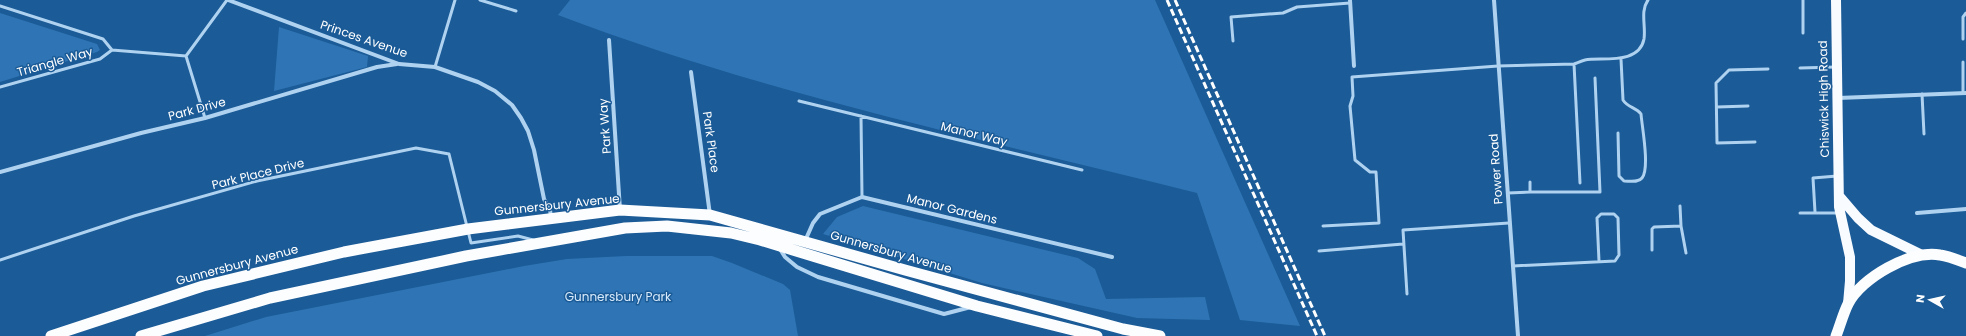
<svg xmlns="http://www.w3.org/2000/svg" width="1966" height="336" font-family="Poppins,sans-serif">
  <rect width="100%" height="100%" fill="#1b5b97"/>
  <path fill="#2f75b5" d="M570,0H1155L1300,326L1240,320L1197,193C983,139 765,94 558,15Z
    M0,13L97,44L100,50L97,52L0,82Z
    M279,27L368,56L367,67L274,91Z
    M863,206L1078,258L1095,269L1106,299L1205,297L1210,320L1137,318L982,283L823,234L837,217Z
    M626,256H712L732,263L783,284L790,290L798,336H205L266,317L524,266L567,259Z"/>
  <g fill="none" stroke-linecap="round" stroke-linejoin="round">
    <path stroke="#afd2f0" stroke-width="3" d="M480,0L516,11
      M0,6L103,39L112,50
      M1803,33V0
      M1963,39V17L1966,13
      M1233,41L1231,17L1283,13L1297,7L1350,3
      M186,56L227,0
      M186,56L205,118
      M1963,62V93
      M1574,64L1580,183
      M435,67L455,0
      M1800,68L1836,67
      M0,87L100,59L112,50L186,56
      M1922,94L1924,134
      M799,101L1082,170
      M1717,107L1748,106
      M861,116L862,197
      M1618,133L1619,176L1624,181C1630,181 1638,183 1642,178C1650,168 1642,127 1641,114C1636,107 1628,108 1623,100L1621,59
      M1755,142L1717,143L1716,83L1729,70L1768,69
      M1530,192H1600L1595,78
      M1508,193L1530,192V182
      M1680,206L1681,226L1686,253
      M1815,212L1813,178L1837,176
      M1800,213H1838
      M1323,226L1379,223L1376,172H1370L1355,160L1350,106L1353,96L1352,77L1498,66L1574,64C1577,63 1581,61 1585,60C1602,57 1639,65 1644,39C1646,26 1640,11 1648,0
      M1652,250V229L1654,227L1681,226
      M1319,251L1403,244
      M0,260L134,216L257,181L416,148L449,154L471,243L518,236L533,240
      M1513,266L1615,261L1619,255L1618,218L1614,214H1601L1597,218L1599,261
      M1407,294L1403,230L1509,223"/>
    <path stroke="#afd2f0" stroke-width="4" d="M228,0L399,64L435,67L478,82L495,91L512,105L521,118L528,131L534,150L544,199L550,210L551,217
      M1350,0L1354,66
      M1494,0L1518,336
      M609,40L620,210
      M691,72L710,215
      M1838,98L1966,93
      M0,172L141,133L205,118L377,67L397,64
      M1917,213L1966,209
      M805,241L813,223L820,214L862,197L1112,257
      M780,249L785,257L797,267L818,277L944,314L971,307"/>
    <path stroke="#f8fbff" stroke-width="10" d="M1836,0L1839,207L1850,257V281L1848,304
      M1840,197L1858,218L1871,230L1922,255"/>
    <path stroke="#fcfdff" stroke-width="11" d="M51,336L203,286L344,252L468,229L620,210L710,215L905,270L1123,329L1160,336
      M141,336L270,298L466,256L625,228L667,226L731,233L760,240L977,306L1097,336
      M1836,336C1840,326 1843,314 1848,304C1861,278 1910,250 1940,255C1948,256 1958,260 1966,263"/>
    <path stroke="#fff" stroke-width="3" stroke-dasharray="7 3" stroke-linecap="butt" d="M1167,0L1317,336
      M1175,0L1325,336"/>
  </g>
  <g text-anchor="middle" stroke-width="3" stroke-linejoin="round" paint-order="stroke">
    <g font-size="12" fill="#fff" stroke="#1b5b97">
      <text transform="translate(364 39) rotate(19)" y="4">Princes Avenue</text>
      <text transform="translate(55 62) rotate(-16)" y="4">Triangle Way</text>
      <text transform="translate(1824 99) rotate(-91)" y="4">Chiswick High Road</text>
      <text transform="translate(197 109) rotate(-15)" y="4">Park Drive</text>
      <text transform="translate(605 126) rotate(-94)" y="4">Park Way</text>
      <text transform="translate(974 134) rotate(14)" y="4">Manor Way</text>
      <text transform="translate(711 142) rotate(82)" y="4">Park Place</text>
      <text transform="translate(1496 169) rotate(-94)" y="4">Power Road</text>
      <text transform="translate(258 174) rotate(-14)" y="4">Park Place Drive</text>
      <text transform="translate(557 205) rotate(-6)" y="4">Gunnersbury Avenue</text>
      <text transform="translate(952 209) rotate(14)" y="4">Manor Gardens</text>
      <text transform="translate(891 252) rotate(16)" y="4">Gunnersbury Avenue</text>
      <text transform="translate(237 265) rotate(-15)" y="4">Gunnersbury Avenue</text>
    </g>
    <g font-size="12" fill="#d6eafb" stroke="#1b5b97">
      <text x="618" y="301">Gunnersbury Park</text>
    </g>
  </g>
  <g transform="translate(1930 300) rotate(278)" stroke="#1b5b97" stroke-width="3" paint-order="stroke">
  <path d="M0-3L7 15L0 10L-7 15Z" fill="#ffffff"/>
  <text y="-6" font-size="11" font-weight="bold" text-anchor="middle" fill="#ffffff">N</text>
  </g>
</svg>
